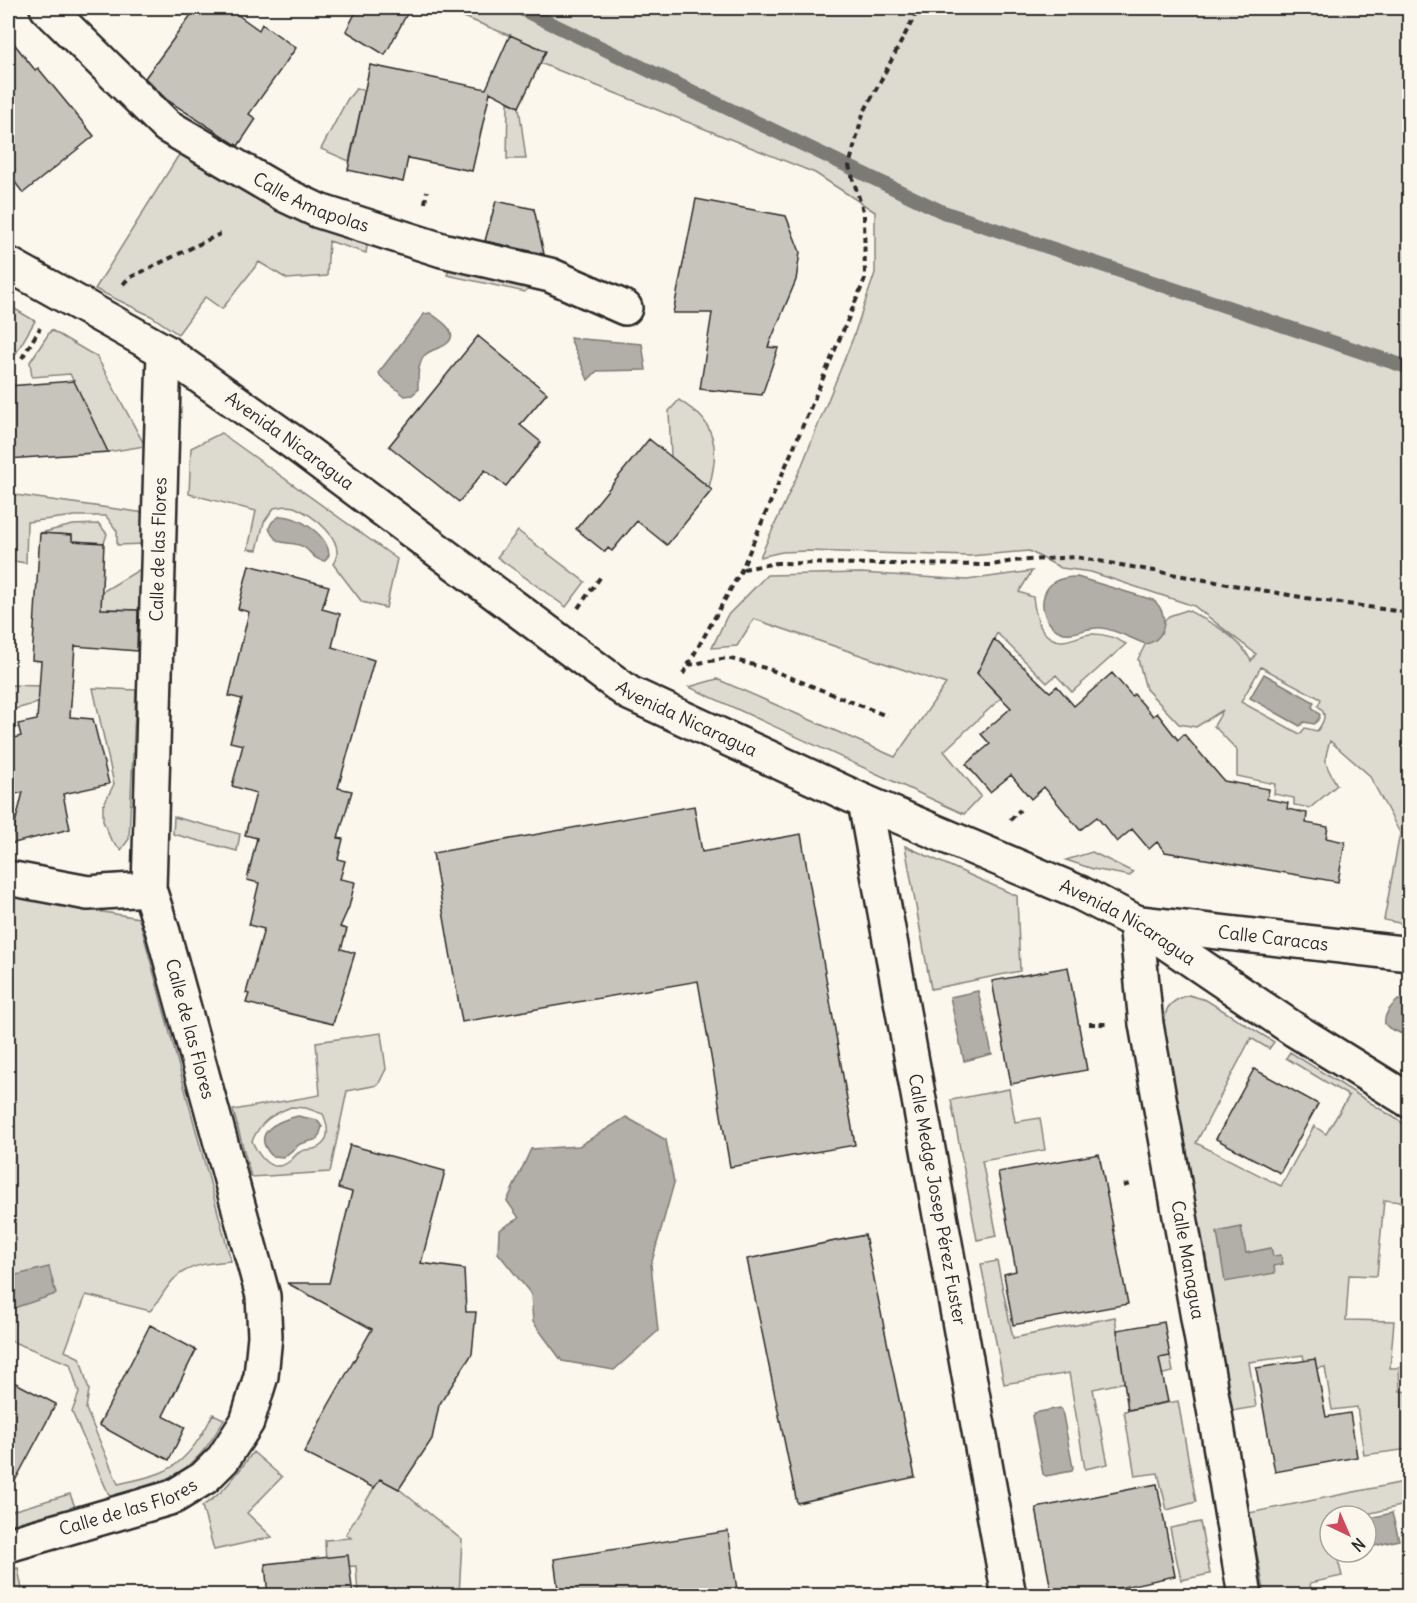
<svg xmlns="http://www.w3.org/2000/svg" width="1417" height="1603" font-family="Delius,sans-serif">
  <rect width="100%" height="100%" fill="#fbf7ec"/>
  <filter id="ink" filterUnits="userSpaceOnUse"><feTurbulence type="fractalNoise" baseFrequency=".0167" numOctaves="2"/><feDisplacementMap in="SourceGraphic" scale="12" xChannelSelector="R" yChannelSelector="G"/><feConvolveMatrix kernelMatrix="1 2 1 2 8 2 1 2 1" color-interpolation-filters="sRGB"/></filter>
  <g filter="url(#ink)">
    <path fill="#dddad0" stroke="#84827e" stroke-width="1.5" fill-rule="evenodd" d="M442,8H1409V925L1384,920L1400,833L1369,775L1330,741C1322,764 1326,765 1337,785L1310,808L1294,805V798L1274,794L1275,784L1237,776V750L1214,726L1223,710L1196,727L1179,724L1146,689L1138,659L1150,635L1169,616L1187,610C1210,622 1239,636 1251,661L1256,654L1194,606L1091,572L1061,568L1029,551L970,556L807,551L782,552L760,557L802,465L853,338L875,273V212L815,173L540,63L545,50ZM1261,667L1321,699L1318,706C1328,714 1324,722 1317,731L1305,728L1300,734L1241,702Z
      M356,89L365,90L349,161L321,149L347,100Z
      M508,102L519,107L526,159H507Z
      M180,153L254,196L313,225L368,241L366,253L329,241L327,276L287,279L259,262L222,309L205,297L178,334L151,316L95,289Z
      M451,265L529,284L525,292L447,275Z
      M8,305L35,321L8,367Z
      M51,330L97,357L145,446L108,452L70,374L32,377L30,362Z
      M679,400C687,406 700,413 705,422C719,443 715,465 709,487L671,457L669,411Z
      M221,433L397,559L386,608L362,602L333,564C349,541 312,514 294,507C288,505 280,507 274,508L264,522L257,550L248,549L256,511L189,494L191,448Z
      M8,494L145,513L143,544L117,545V531L106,516H75L27,522L26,563L8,560Z
      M99,524L107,534L104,543L72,541V535L40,533L73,525Z
      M518,531L585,582L566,607L497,557Z
      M142,568L140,610L100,609L102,592Z
      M1032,571L1019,592L1033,597C1035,614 1039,640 1062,641C1071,641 1081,635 1090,634C1104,633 1115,638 1126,644L1072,692L1056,675L1047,683L997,633L977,673L1001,698L944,751L981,796L964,814L689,687L717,679L895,757L946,684L754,619L737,646L712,648L727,616L767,575L861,573L967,580Z
      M8,685L41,686L45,701L8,711Z
      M93,688L136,690L129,839L121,850L111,840L103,821V806L114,784Z
      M174,817L240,834L237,851L173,834Z
      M905,846L1017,896L1020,971L931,989Z
      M1092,852L1133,872L1130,876L1093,869L1066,860Z
      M8,896L139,918L231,1261C209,1263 189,1264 173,1280C164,1290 159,1302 150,1311L86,1295L65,1351L80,1358L89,1390L86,1409L118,1484C132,1481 147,1478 160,1473C185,1464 202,1437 213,1414L224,1419C213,1440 198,1461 178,1473C164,1482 128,1491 110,1497L72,1412L79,1393L70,1364L8,1340Z
      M1189,995L1206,1000L1274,1042L1269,1049L1251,1038L1196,1143L1281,1186L1314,1126L1326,1134L1349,1096L1286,1058L1290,1052L1409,1127V1203L1384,1200L1377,1276L1349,1275L1346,1320L1394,1321L1390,1368H1399L1400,1391L1409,1392V1451V1449L1364,1455L1357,1407L1332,1410L1325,1367L1306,1370L1303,1355L1249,1362L1256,1407L1231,1411L1163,1033C1165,1010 1165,1002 1189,995Z
      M381,1033L386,1069L378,1085L347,1091L330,1172L251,1177L233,1110L320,1095L316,1042ZM291,1107L306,1108L323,1114C329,1127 331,1144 314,1149C310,1150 304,1149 300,1152C296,1154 293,1158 290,1161C271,1175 259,1157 252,1141C261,1121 271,1115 291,1107Z
      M1009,1089L1015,1122L1040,1118L1045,1150L982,1161L997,1236L977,1240L951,1100Z
      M997,1261L1013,1338L1115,1317L1122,1364L1170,1356L1173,1372L1093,1389L1108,1464L1085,1469L1069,1373L1004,1384L981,1264Z
      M1178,1401L1196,1502L1167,1510L1158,1473L1135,1476L1124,1411Z
      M253,1452L282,1477L247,1513L272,1537L214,1550L202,1506C224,1494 239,1471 253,1452Z
      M380,1478L399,1489L462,1540L459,1595H358L356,1566L326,1567L325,1540L351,1538L346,1534Z
      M1409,1481V1504L1359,1516H1330V1552H1336L1342,1576L1310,1583L1312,1595H1265L1249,1513Z
      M70,1494L75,1507L8,1525V1512Z
      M1200,1522L1210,1574L1181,1580L1170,1528Z
      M18,1568L23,1595H15L9,1570Z"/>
    <path fill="#b1afa7" stroke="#7b7a75" stroke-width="1.5" d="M430,313C439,320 463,333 445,345C439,349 430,349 424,356C417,366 418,379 418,390L412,395L405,396L380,376L379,372L424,314Z
      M570,338L642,344L646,370L597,371L588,380Z
      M280,516C299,516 328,535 329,555L325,561C314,560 313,554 305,548C290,538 278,551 269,528L272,522Z
      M1077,577L1153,600C1169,612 1168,639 1146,644C1132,639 1116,630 1102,628C1088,626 1073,637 1061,632C1041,624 1036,594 1054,582C1061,578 1069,577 1077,577Z
      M1264,674L1314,702L1312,707L1320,715L1318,720L1314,724L1304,722L1300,726L1250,698Z
      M978,991L992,1054L964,1061L950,997Z
      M1398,1000L1409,1001V1037L1389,1028L1385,1024C1383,1014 1391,1006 1398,1000Z
      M298,1116L317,1120L322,1127L318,1139L300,1144L284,1157L272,1156C250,1133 276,1121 298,1116Z
      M626,1117L666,1140L674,1183L651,1265L658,1331L614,1370L562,1361L533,1322L531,1294L498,1253L499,1230L519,1218L507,1201L531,1149L579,1146Z
      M1241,1227L1246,1253L1271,1248L1273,1256L1281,1255L1283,1264L1274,1266L1275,1273L1225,1282L1217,1232Z
      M49,1267L56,1294L8,1310V1277Z
      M1060,1408L1062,1410L1073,1468L1072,1471L1046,1476L1043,1474L1032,1416L1034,1413Z
      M1392,1513L1399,1540L1366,1548V1519Z"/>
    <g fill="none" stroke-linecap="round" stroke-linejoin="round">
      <path stroke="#7b7a75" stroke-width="14" d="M519,8L943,212L1410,368"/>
    </g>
    <path fill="#c7c4bc" stroke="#2b2b2b" stroke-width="1.5" d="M196,8H228L259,30L262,24L296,48L249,114L256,119L238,146L167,100L145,78Z
      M358,8H410L385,55L346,31Z
      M510,35L546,51L519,107L490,92L472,171L408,158L403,182L348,170L370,65L486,89Z
      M8,36L35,70L38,68L94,136L23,193L8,173Z
      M696,199L786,216L800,252L796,280L768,347L778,348L762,395L700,389L712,313H673Z
      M496,201L534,209L544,254L485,241Z
      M478,336L547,393L520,425L541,442L506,486L485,470L459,502L389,446Z
      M74,381L108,452L8,459V386Z
      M649,439L712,490L667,545L637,521L612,551L608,548L605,552L576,529Z
      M40,533L72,535V541L104,543L101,609L138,610L137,651L75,646L70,717L93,719L109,784L63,794L70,829L10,844L23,792L8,796V740L21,736L18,724L37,720L41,661L32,660Z
      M249,565L329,586L322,609L340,614L332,647L374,660L338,788L352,791L338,838L343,839L338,859L345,861L340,879L355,882L349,907L340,927L347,929L341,949L355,953L333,1024L246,1003L249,994L246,993L264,929L249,925L259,883L247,880L257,838L245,835L256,793L232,786L243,745L230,742L242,699L229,696L249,612L238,609Z
      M994,639L1050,692L1057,686L1074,706L1112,673L1132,696L1134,694L1153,716L1157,713L1178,740L1184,734L1224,781L1269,789L1267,799L1288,803L1287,809L1307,813L1306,823L1328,827L1326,838L1345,842L1338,882L1165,852L1157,842L1149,849L1132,829L1117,842L1097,817L1080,830L1044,787L1031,799L1011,775L990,792L966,764L990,744L981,734L1011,708L977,673Z
      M694,806L702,852L801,834L855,1145L730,1167L698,981L462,1022L433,853Z
      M1068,967L1087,1070L1011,1084L992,981Z
      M1254,1069L1318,1104L1280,1173L1216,1139Z
      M350,1145L445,1171L421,1263L464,1269L466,1312H476L472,1354L439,1405L432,1439L399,1489L380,1479L374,1488L304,1453L328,1406L372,1329L287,1283H329L352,1192L338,1188Z
      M1099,1154L1128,1304L1013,1325L1004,1274L1016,1271L998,1172Z
      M865,1235L915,1477L797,1503L747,1259Z
      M1164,1322L1170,1356L1159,1358L1168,1402L1128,1410L1117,1330Z
      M150,1325L196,1350L163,1416L185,1427L169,1460L145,1448L144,1450L99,1425Z
      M1315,1359L1326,1417L1350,1413L1357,1457L1275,1472L1256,1368Z
      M8,1379L56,1404L8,1494Z
      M1157,1484L1175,1576L1081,1596H1052L1036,1508Z
      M728,1531L738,1596H559L554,1559Z
      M348,1555L353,1596H268L265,1564Z"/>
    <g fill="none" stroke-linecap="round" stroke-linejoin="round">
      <defs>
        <g id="minor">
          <path id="s1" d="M47,8L167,126L285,195L319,211L442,250L550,275L625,308"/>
          <path id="s2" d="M8,264L164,351L294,443L629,693L865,802L1080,893L1136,922L1295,1030L1410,1101"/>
          <path id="s3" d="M865,802L1009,1596"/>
          <path d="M8,878L88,893L149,889"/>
          <path id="s4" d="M1136,922L1146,1024L1216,1420L1245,1596"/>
          <path id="s5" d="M1140,923L1410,954"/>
          <path id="s6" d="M8,1545L173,1497L204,1478L223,1459L247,1422L261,1376L265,1336L263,1296L163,932L149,889L164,351"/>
        </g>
      </defs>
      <use href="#minor" stroke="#2b2b2b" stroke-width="38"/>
      <path stroke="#2b2b2b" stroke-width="4" stroke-dasharray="6 4.5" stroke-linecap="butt" d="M425,203L427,191
        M123,284L129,278L220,234
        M22,358L40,328
        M743,569L777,563L992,565L1013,561L1076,557L1306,598L1410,613
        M578,608L602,575
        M688,665L727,658L769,669L887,716
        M683,674L742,569L865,279L864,214L849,166L863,114L919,8
        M1010,820L1020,810
        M1089,1024H1107
        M1123,1186L1133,1183"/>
      <use href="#minor" stroke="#fbf7ec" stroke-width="33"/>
    </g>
  </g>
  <g text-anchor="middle" stroke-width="4.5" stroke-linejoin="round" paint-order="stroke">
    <g font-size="18" fill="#2b2b2b" stroke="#fbf7ec">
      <text dy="6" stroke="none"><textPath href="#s1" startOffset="332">Calle Amapolas</textPath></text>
      <text dy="6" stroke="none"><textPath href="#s2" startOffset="333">Avenida Nicaragua</textPath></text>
      <text dy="6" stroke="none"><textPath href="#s6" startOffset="1170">Calle de las Flores</textPath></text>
      <text dy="6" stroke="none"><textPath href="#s2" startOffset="819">Avenida Nicaragua</textPath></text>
      <text dy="6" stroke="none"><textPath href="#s2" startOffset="1305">Avenida Nicaragua</textPath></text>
      <text dy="6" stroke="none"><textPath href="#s5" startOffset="134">Calle Caracas</textPath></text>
      <text transform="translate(190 1029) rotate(75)" y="6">Calle de las Flores</text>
      <text dy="6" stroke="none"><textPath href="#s3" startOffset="404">Calle Medge Josep Pérez Fuster</textPath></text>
      <text dy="6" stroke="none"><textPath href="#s4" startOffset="342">Calle Managua</textPath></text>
      <text dy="6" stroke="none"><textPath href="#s6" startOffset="126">Calle de las Flores</textPath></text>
    </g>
  </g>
  <rect width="1417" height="1603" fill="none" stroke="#fbf7ec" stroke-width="30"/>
  <rect x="15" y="15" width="1387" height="1573" fill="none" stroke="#2b2b2b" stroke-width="2" filter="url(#ink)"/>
  <g transform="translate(1348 1534) rotate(136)"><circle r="28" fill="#fbf7ec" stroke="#a8a59f" stroke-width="1.5"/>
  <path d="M0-4.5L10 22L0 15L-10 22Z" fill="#d1495b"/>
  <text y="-9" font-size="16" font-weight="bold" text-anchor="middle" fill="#2b2b2b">N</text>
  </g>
</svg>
